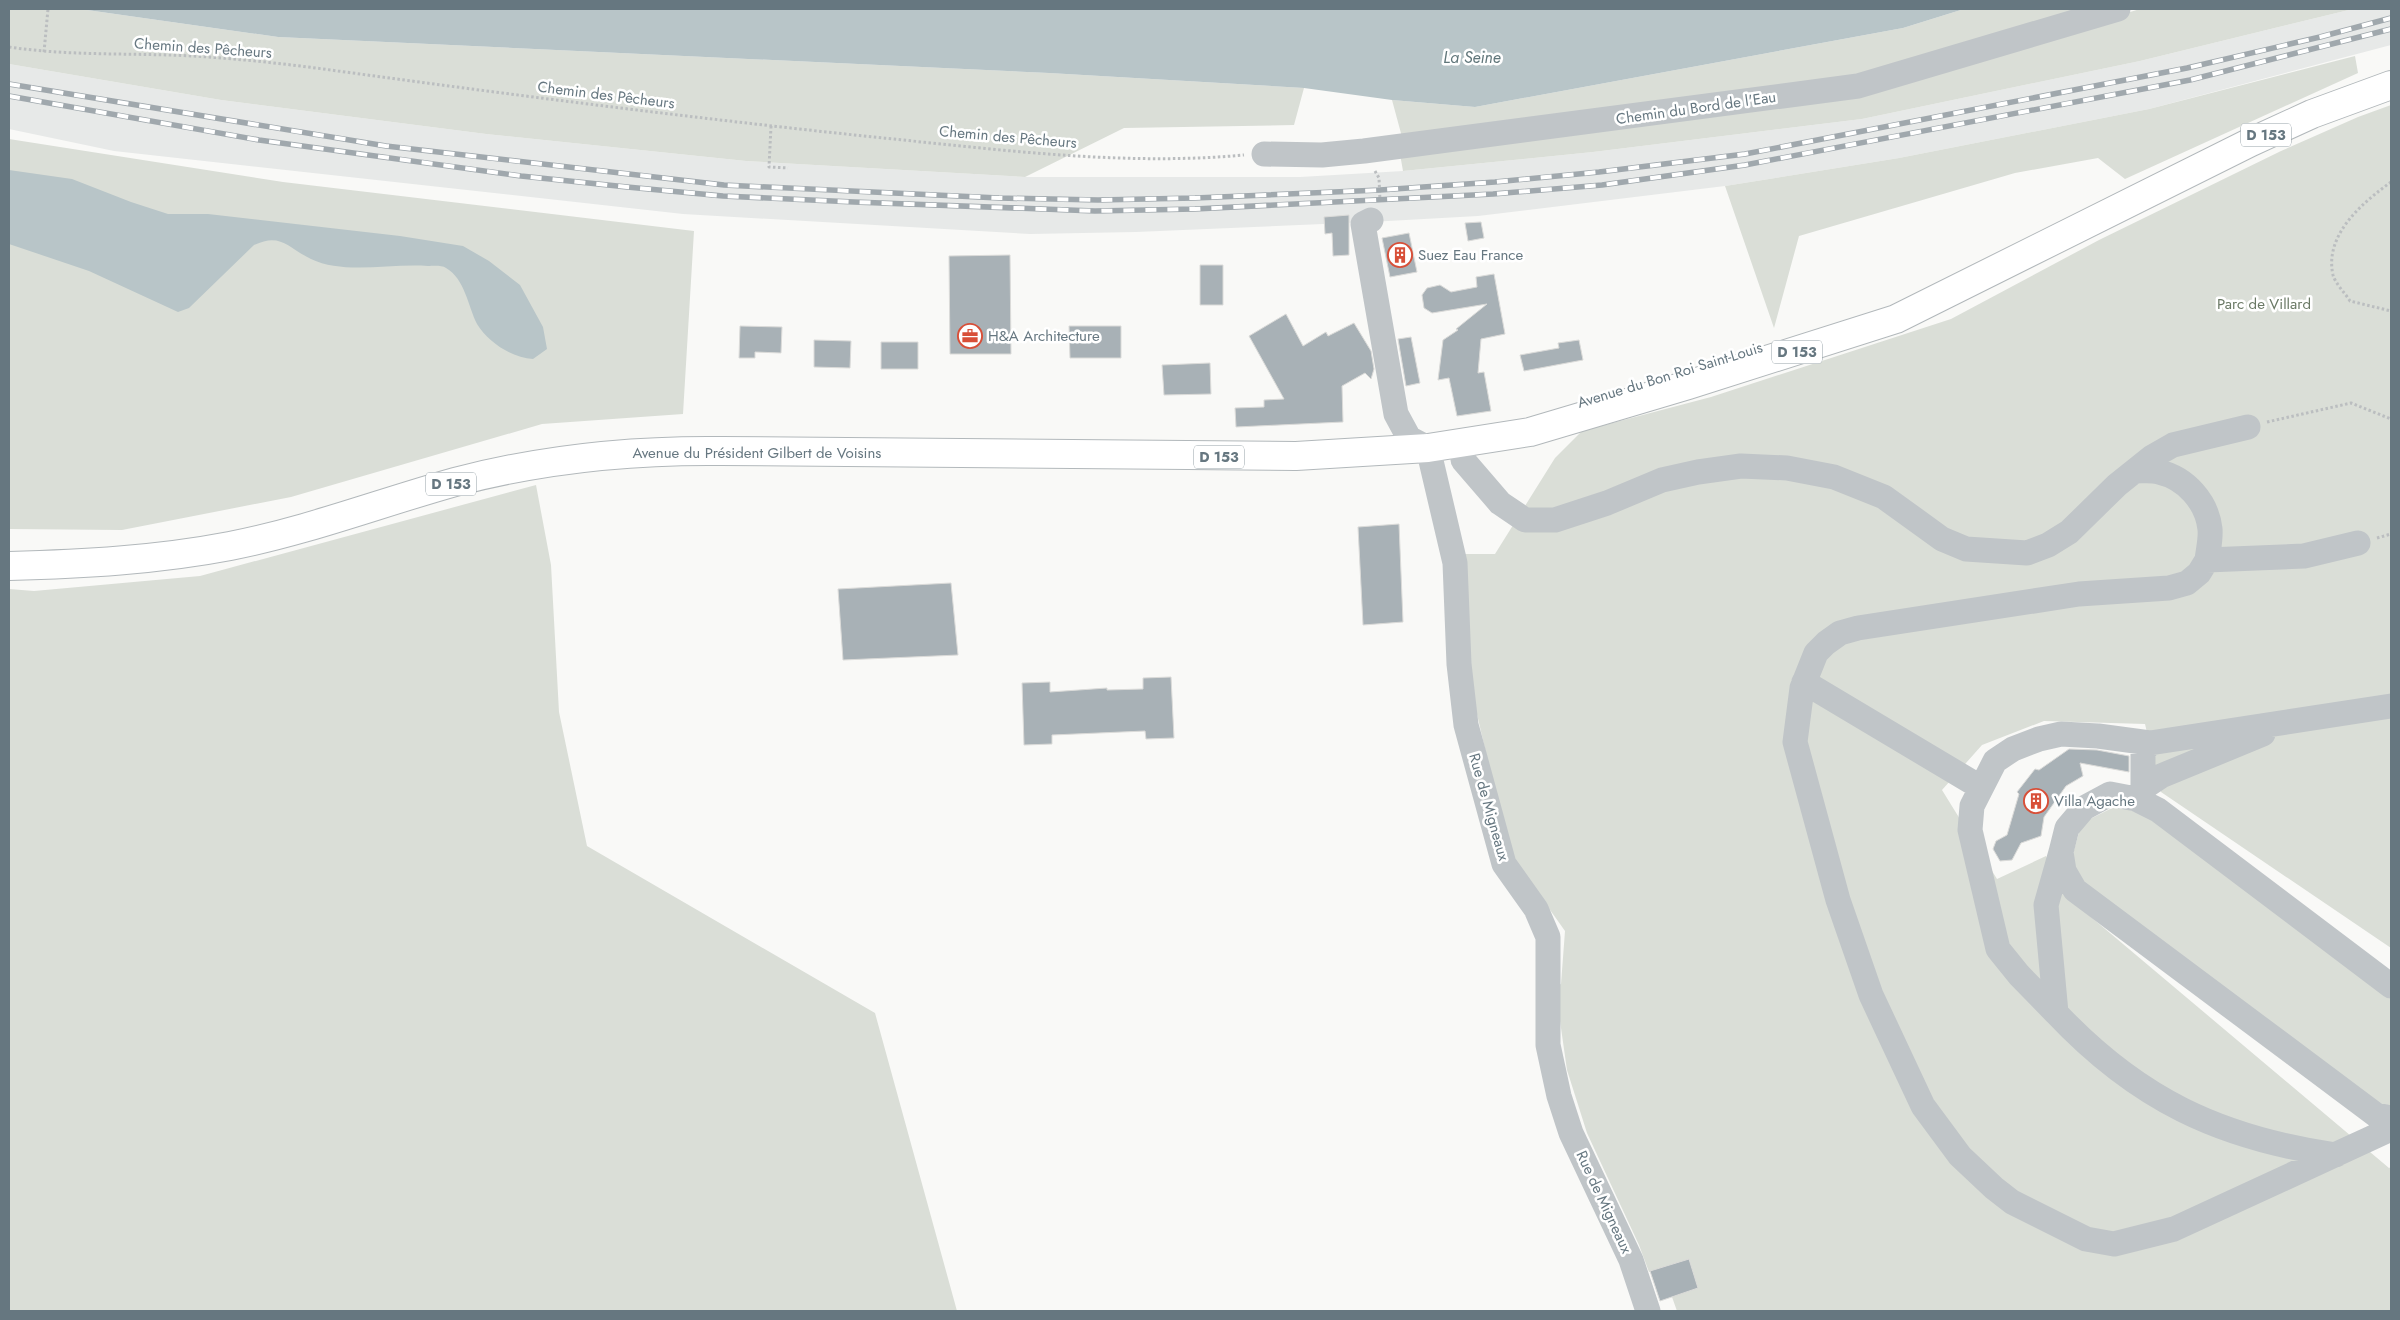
<svg xmlns="http://www.w3.org/2000/svg" width="2400" height="1320" font-family="Jost,sans-serif">
  <rect width="100%" height="100%" fill="#f9f9f7"/>
  <path fill="#e7e9e8" d="M2353,9H2391V45L2149,109L1899,158L1725,186L1478,216L1370,222L1136,232L1030,234L683,214L114,151L9,129V64L221,100L486,134L746,161L1025,177H1300L1403,171L1593,152L1862,119L2140,61Z"/>
  <path fill="#daded7" d="M9,9H80L278,37L1049,73L1304,88L1294,125L1124,128L1025,177L746,161L486,134L221,100L9,64Z
    M1964,9H2086L1861,78L1402,137L1392,100L1475,107L1903,28Z
    M2140,9H2353L2140,61L1862,119L1593,152L1403,171L1400,154L1692,114L2054,35Z
    M2355,56L2358,73L2125,179L2098,158L2015,173L1799,236L1774,328L1725,186L1899,158L2149,109Z
    M2391,105V948L2161,792L2145,724L2044,721L1982,745L1942,790L1997,879L2046,856L2066,896L2389,1168L2391,1167V1311H1677L1672,1297L1689,1259L1649,1272L1639,1245L1587,1133L1567,1070L1555,986L1561,984L1565,931L1509,852L1473,697L1464,554H1495L1555,458L1582,431L1711,397L1951,319L2099,240L2281,151L2358,117Z
    M9,139L283,182L694,231L683,414L542,424L291,497L122,530L9,529Z
    M536,485L551,565L559,712L587,846L875,1013L957,1311H9V589L34,591L200,576Z
    M2116,806L2149,816L2391,991V1121L2091,892L2075,869L2073,854L2079,832L2088,820Z"/>
  <path fill="#b8c5c8" d="M80,9H1964L1903,28L1475,107L1392,100L1304,88L1049,73L278,37Z
    M9,170L72,179L131,202L168,214H208L400,236L463,246L489,261L520,285L543,327L547,349L533,359C512,358 488,342 477,324C468,306 465,279 446,268C442,265 433,266 428,266C391,263 344,275 311,259C288,248 281,232 254,245L189,308L178,312L89,271L9,244Z"/>
  <path fill="#a8b1b6" stroke="#dbdbd9" d="M1349,215V255L1333,256L1332,233L1325,234L1324,217Z
    M1481,222L1484,238L1468,241L1465,223Z
    M1409,233L1417,272L1390,277L1382,238Z
    M1010,255L1011,354H950L949,256Z
    M1200,265H1223V305H1200Z
    M1494,274L1505,334L1481,339L1478,373L1484,372L1491,411L1457,416L1449,378L1438,380L1443,340L1458,330L1456,329L1487,304L1432,313L1424,308L1422,295L1427,288L1440,285L1451,292L1477,287L1476,277Z
    M1286,314L1303,346L1326,332L1328,336L1354,323L1371,351L1374,369L1371,379L1365,373L1342,386L1343,422L1236,427L1235,408L1264,407V400L1284,399L1249,336Z
    M740,326L782,327L781,353L755,352V358H739Z
    M1069,326H1121V358H1070Z
    M1411,337L1420,383L1406,386L1398,339Z
    M814,340L851,341L850,368L814,367Z
    M1579,340L1583,360L1524,371L1520,355L1559,348L1558,343Z
    M881,342H918V369H881Z
    M1210,363L1211,394L1164,395L1162,365Z
    M1399,524L1403,622L1363,625L1358,527Z
    M951,583L958,655L843,660L838,589Z
    M1171,677L1174,738L1146,739L1145,731L1052,735V744L1024,745L1022,683L1050,682V692L1107,688V690L1143,689V678Z
    M2069,749L2097,750L2129,756V772L2080,763L2083,776L2066,786L2044,817L2041,836L2021,843L2012,860L2000,861L1993,849L1996,841L2007,835L2019,794L2017,792L2035,769L2039,770Z
    M1689,1259L1698,1288L1660,1301L1650,1271Z"/>
  <g fill="none" stroke-linecap="round" stroke-linejoin="round">
    <defs>
      <path id="major" d="M9,566C83,564 157,560 230,546C307,531 380,503 455,482C542,459 631,450 721,451L1296,456L1428,448L1530,432L1688,385L1896,319L2251,142L2312,114L2391,85"/>
    </defs>
    <use href="#major" stroke="#b2b8bb" stroke-width="30"/>
    <path stroke="#bbbec0" stroke-width="3" stroke-dasharray="2.5 2.5" stroke-linecap="butt" d="M9,47C75,57 142,52 208,57C251,60 295,65 338,71C520,96 701,119 883,138C1003,150 1124,166 1244,155
      M44,52L48,9
      M771,126L769,167L788,168
      M1375,171L1379,178L1380,201
      M2391,182C2362,203 2324,235 2333,275C2335,283 2345,293 2350,301L2391,311
      M2267,422L2351,403L2391,419
      M2377,538L2391,534"/>
    <path stroke="#c0c5c8" stroke-width="25" d="M1264,154L1322,155L1364,151L1858,86L2118,9
      M1371,220L1363,224L1396,414L1409,438L1428,448L1455,563L1459,664L1466,725L1504,864L1536,909L1548,937V1045L1559,1096L1571,1133L1631,1260L1648,1311
      M1463,460L1500,503L1525,520H1555L1607,503L1662,480L1698,472L1741,466L1787,468L1834,477L1884,497L1942,539L1966,549L2027,553L2048,545L2069,532L2117,485L2152,457L2173,445L2248,427
      M2136,471C2143,471 2152,470 2159,472C2186,478 2207,502 2210,529C2211,539 2208,551 2207,560
      M2358,543L2304,556L2207,560L2199,573L2187,583L2169,588L2079,594L1858,628L1840,633L1826,643L1816,653L1802,688L1795,742L1838,900L1871,995L1923,1106L1960,1156L1994,1188L2012,1202L2086,1239L2114,1244L2174,1229L2391,1129
      M1804,682L1980,787
      M2143,788L2161,776L2263,734
      M2136,799L2143,788V752L2150,743
      M2061,852L2046,905L2056,1013C2137,1099 2219,1138 2336,1155
      M2391,986L2158,810L2136,799L2110,794L2084,808L2067,828L2061,852L2064,871L2075,890L2376,1115L2391,1118
      M2056,1013L2019,975L1998,949L1970,830L1972,806L1995,761L2013,749L2039,739L2061,734L2098,736L2150,743L2391,706"/>
    <use href="#major" stroke="#fff" stroke-width="28"/>
    <defs>
      <path id="rail" d="M9,84L386,146L724,185L999,198L1098,200L1195,198L1380,190L1495,182L1599,172L1745,154L2187,68L2320,37L2391,18
        M9,96L259,140L521,176L627,187L723,196L854,202L1095,211L1195,209L1493,194L1602,185L1745,165L2190,80L2391,29"/>
    </defs>
    <use href="#rail" stroke="#a0a8ad" stroke-width="5.5"/>
    <use href="#rail" stroke="#fff" stroke-width="4" stroke-dasharray="11" stroke-linecap="butt"/>
  </g>
  <defs>
    <symbol id="building-ring" viewBox="-11 -11 22 22"><circle r="9.5" fill="#fff" stroke="#d84f38" stroke-width="1.5"/><path d="M-4-6H4V6H1V3H-1V6H-4ZM-2.5-4.3h1.7v1.8h-1.7ZM.8-4.3h1.7v1.8H.8ZM-2.5-1h1.7V.8h-1.7ZM.8-1h1.7V.8H.8Z" fill="#d84f38"/></symbol>
    <symbol id="office-ring" viewBox="-11 -11 22 22"><circle r="9.5" fill="#fff" stroke="#d84f38" stroke-width="1.5"/><path d="M-6-3h4V-5.5h4V-3h4V5H-6ZM-1-4.5V-3h2v-1.5ZM-6 0V1H6V0Z" fill="#d84f38"/></symbol>
  </defs>
  <g fill-rule="evenodd">
    <use href="#building-ring" x="1386" y="241" width="28" height="28"/>
    <use href="#office-ring" x="956" y="322" width="28" height="28"/>
    <use href="#building-ring" x="2022" y="787" width="28" height="28"/>
  </g>
  <g text-anchor="middle" stroke-width="5" stroke-linejoin="round" paint-order="stroke">
    <g fill="#fff" stroke="#94a0a6" stroke-width="1">
      <rect x="2241" y="123.5" width="50" height="23" rx="4"/>
      <rect x="1772" y="340.5" width="50" height="23" rx="4"/>
      <rect x="1194" y="445.5" width="50" height="23" rx="4"/>
      <rect x="426" y="472.5" width="50" height="23" rx="4"/>
    </g>
    <g font-size="14" font-weight="bold" fill="#667780">
      <text x="2266" y="140">D 153</text>
      <text x="1797" y="357">D 153</text>
      <text x="1219" y="462">D 153</text>
      <text x="451" y="489">D 153</text>
    </g>
    <g font-size="15" fill="#667780" stroke="#fff">
      <text transform="translate(203 48) rotate(4)" y="5">Chemin des Pêcheurs</text>
      <text transform="translate(606 95) rotate(7)" y="5">Chemin des Pêcheurs</text>
      <text transform="translate(1696 108) rotate(-8)" y="5">Chemin du Bord de l'Eau</text>
      <text transform="translate(1008 137) rotate(5)" y="5">Chemin des Pêcheurs</text>
      <text transform="translate(1670 375) rotate(-17)" y="5">Avenue du Bon Roi Saint-Louis</text>
      <text x="757" y="458">Avenue du Président Gilbert de Voisins</text>
      <text transform="translate(1489 807) rotate(74)" y="5">Rue de Migneaux</text>
      <text transform="translate(1604 1202) rotate(65)" y="5">Rue de Migneaux</text>
    </g>
    <g font-size="15" fill="#667780" stroke="#fff" text-anchor="start">
      <text x="1418" y="260">Suez Eau France</text>
      <text x="988" y="341">H&amp;A Architecture</text>
      <text x="2054" y="806">Villa Agache</text>
    </g>
    <g font-size="15" fill="#6a7965" stroke="#fff">
      <text x="2264" y="309">Parc de Villard</text>
    </g>
    <g font-size="16" font-style="italic" fill="#60767a" stroke="#fff">
      <text x="1472" y="63">La Seine</text>
    </g>
  </g>
  <rect width="2400" height="1320" fill="none" stroke="#667780" stroke-width="20"/>
</svg>
